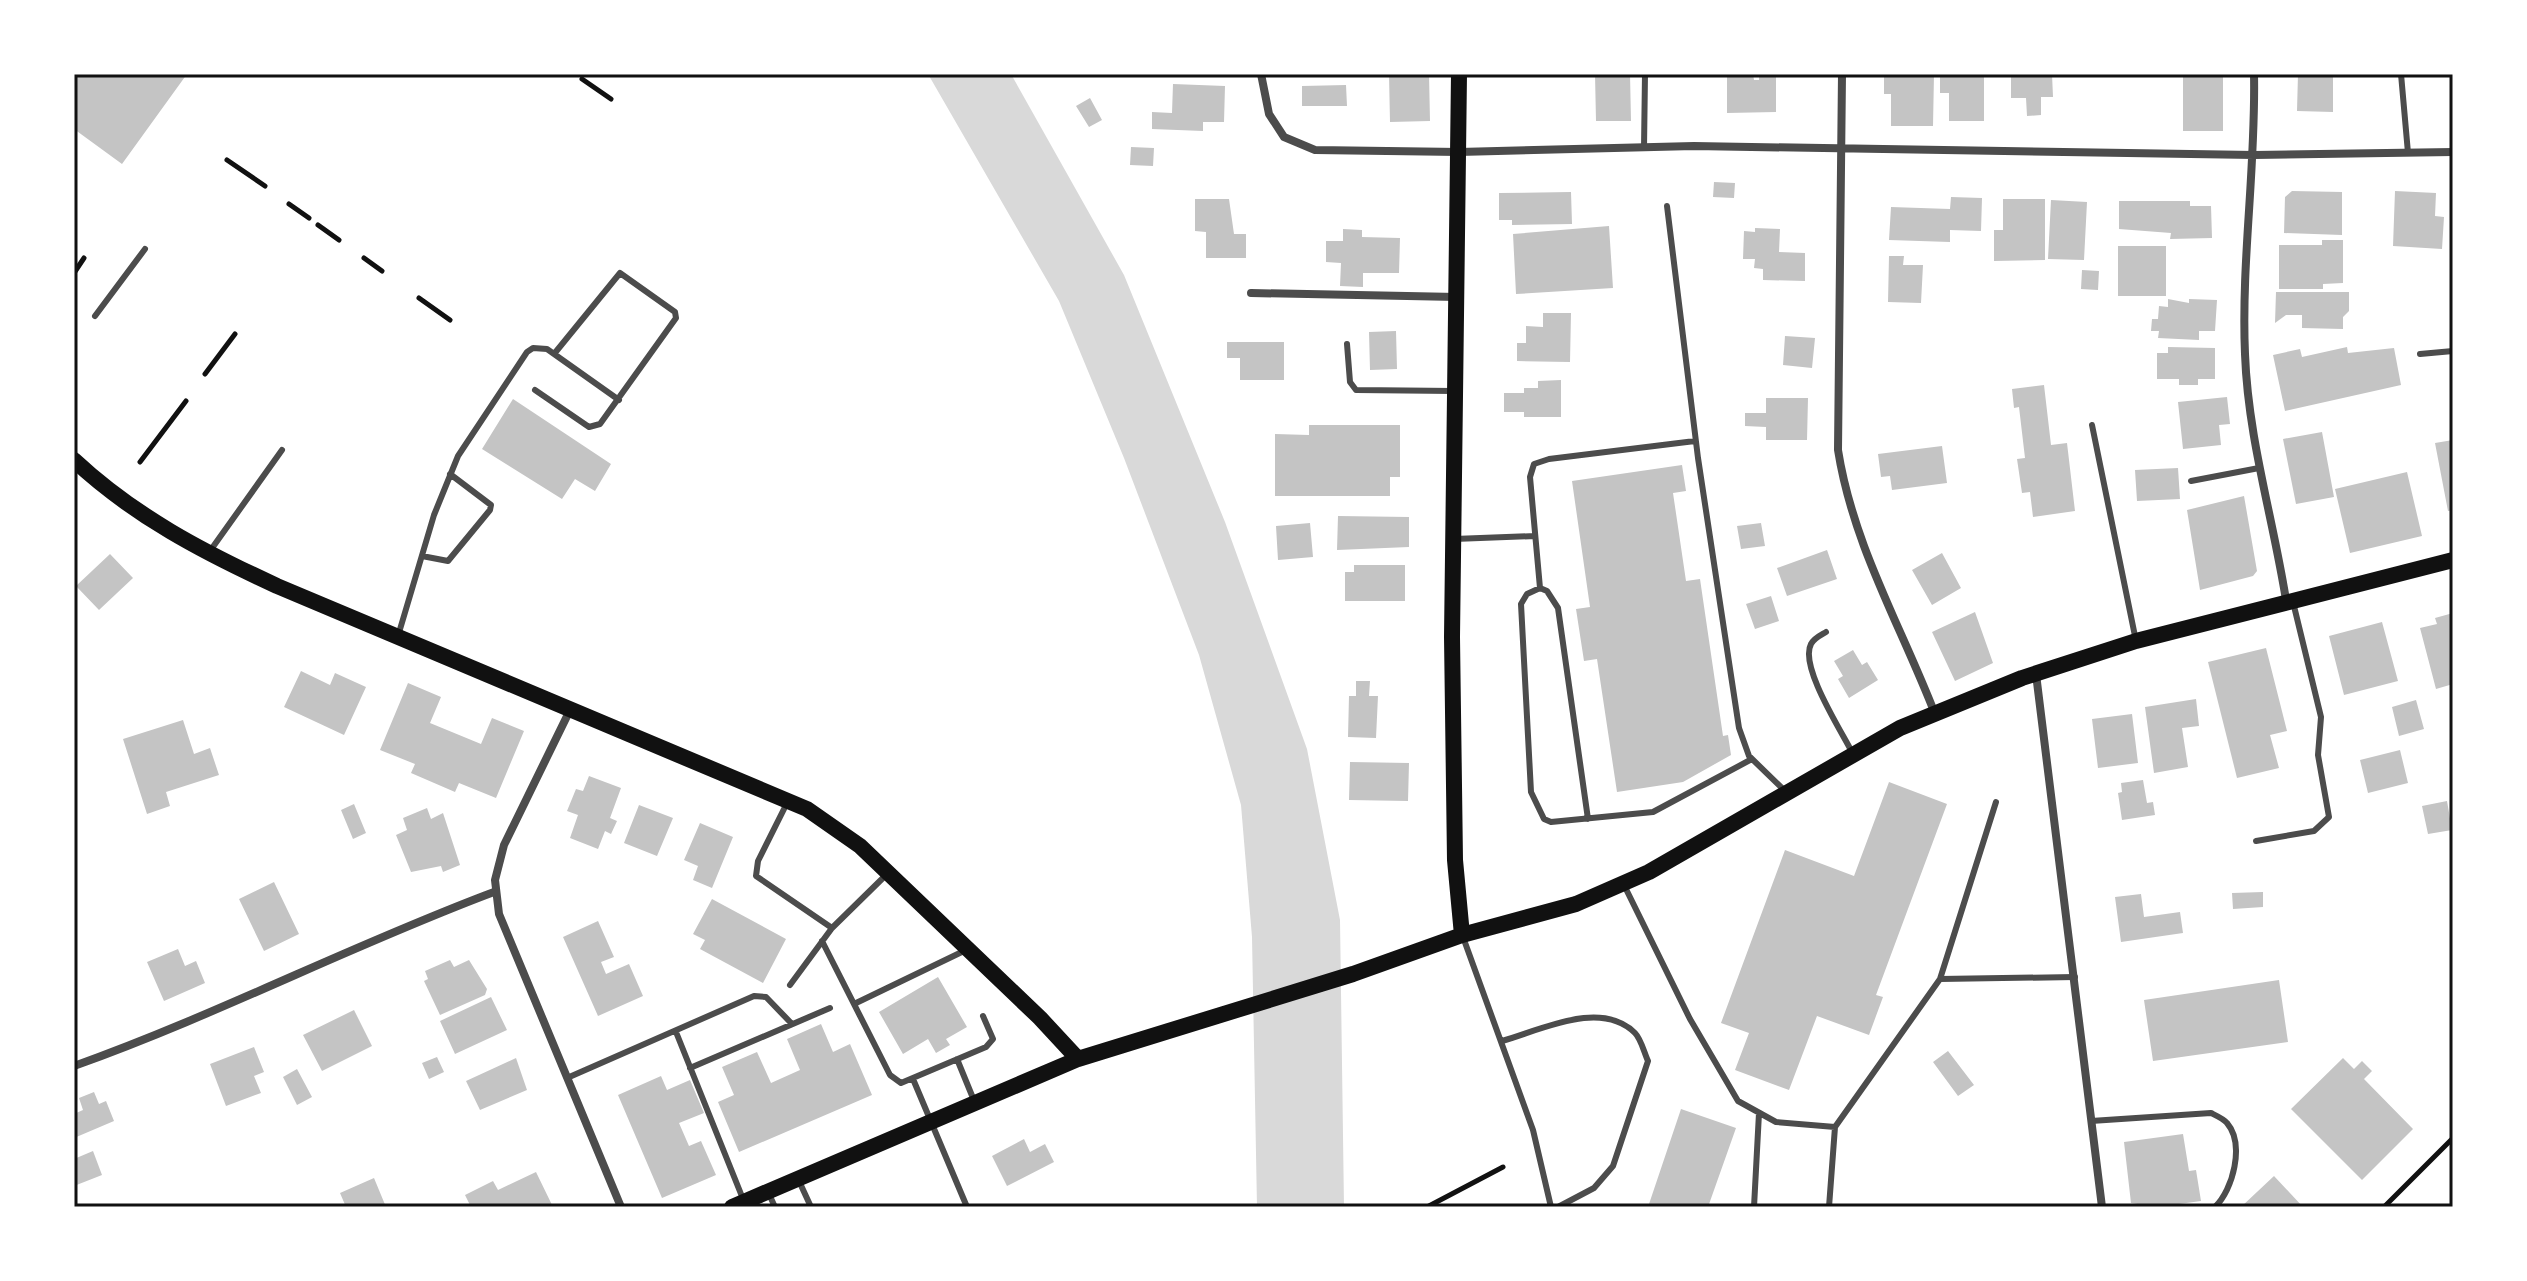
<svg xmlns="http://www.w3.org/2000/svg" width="2527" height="1281" font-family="Mulish,sans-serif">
  <rect width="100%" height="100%" fill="#fff"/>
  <path fill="#d9d9d9" d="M928,74H1011L1124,275L1225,522L1307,749L1340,920L1344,1207H1257L1252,937L1241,805L1199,655L1124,458L1059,301Z"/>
  <path fill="#c4c4c4" d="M74,74H187L122,164L74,129Z
    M1389,74H1429L1430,121L1390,122Z
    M1595,74H1630L1631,121H1596Z
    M1727,74H1753L1754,80H1759V74L1776,75V112L1727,113Z
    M1884,74H1934L1933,126H1891V94H1884Z
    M1940,74H1984V121H1949V93H1940Z
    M2011,74H2052L2053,97H2041V115L2027,116L2026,98H2011Z
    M2183,74H2223V131H2183Z
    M2298,74H2333V112L2297,111Z
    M1173,84L1225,86L1224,122H1203V131L1152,129V112L1172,113Z
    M1346,85L1347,106H1302V86Z
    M1090,98L1102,120L1089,127L1076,106Z
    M1131,147L1154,148L1153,166L1130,165Z
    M1714,182L1735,183L1734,198L1713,197Z
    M2292,191L2342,192V235L2284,233L2285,197Z
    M2395,191L2436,193L2435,216L2444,217L2442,249L2393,246Z
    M1571,192L1572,224L1512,225V220H1499V193Z
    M1951,197L1982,198L1981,231L1950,230V242L1889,240L1891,207L1950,209Z
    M1195,199H1229L1234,234H1246V258H1206V232L1195,231Z
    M2003,199H2045V260L1994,261V230H2003Z
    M2051,200L2087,202L2084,260L2048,259Z
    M2119,201H2190V206H2211L2212,238L2170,239L2171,233L2119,229Z
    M1609,226L1613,288L1516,294L1513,234Z
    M1755,228L1780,229L1779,252L1805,253V281L1763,280V269L1754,268L1755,259H1743L1744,231L1755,232Z
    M1343,229L1362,230V237L1400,238L1399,273H1363V287L1340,286L1341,263L1326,262V241H1343Z
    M2322,240H2343V283L2323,284V289H2279V245H2322Z
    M2118,246H2166V296H2118Z
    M1889,256H1904L1903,265H1923L1921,303L1888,302Z
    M2082,270L2099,271L2098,290L2081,289Z
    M2276,292H2349V311L2343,317V329L2302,328V315H2286L2275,323Z
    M2168,299L2189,303V299L2217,300L2215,331H2199V340L2158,338L2159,331H2151L2152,319H2158L2159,306L2168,307Z
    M1543,313H1571L1570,362L1517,361V343H1526V326L1543,327Z
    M1396,331L1397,369L1370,370L1369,332Z
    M1785,336L1815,338L1812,368L1783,365Z
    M1227,342H1284V380H1240V358H1227Z
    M2168,347L2215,348V379H2198V385H2179V379H2157V353H2168Z
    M2347,347L2348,353L2394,348L2401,385L2285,411L2273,355L2300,349L2302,357Z
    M1561,380V417H1524V412H1504V393H1524V388H1538V381Z
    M2044,385L2051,445L2067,443L2075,511L2033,517L2030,492L2022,493L2017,459L2025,458L2019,407L2014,408L2012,389Z
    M2227,397L2230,424L2219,425L2221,445L2183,449L2178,402Z
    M1766,398H1808L1807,440H1766V427L1745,426V413H1766Z
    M513,399L611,464L595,491L575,479L562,499L482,449Z
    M1309,425H1400V477H1390V496H1275V434L1309,435Z
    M2322,432L2334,497L2296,504L2283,439Z
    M2453,440V510L2448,511L2435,443Z
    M1942,446L1947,483L1892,490L1890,476L1881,477L1878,454Z
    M1682,465L1686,491L1673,493L1686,581L1700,579L1723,736L1728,735L1731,755L1683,782L1617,792L1597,659L1584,661L1576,609L1590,607L1572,481Z
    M2178,468L2180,499L2137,501L2135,470Z
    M2407,472L2422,536L2350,553L2335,489Z
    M2244,496L2257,571L2253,576L2200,590L2187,510Z
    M1338,516L1409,517V547L1337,550Z
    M1310,523L1313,557L1278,560L1276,526Z
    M1761,523L1765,546L1741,549L1737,526Z
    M1827,550L1837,579L1787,596L1777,568Z
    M1942,553L1961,588L1932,605L1912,570Z
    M110,554L133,578L99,610L76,586Z
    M1354,565H1405V601H1345V572H1354Z
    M1771,596L1779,621L1755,629L1746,604Z
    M1975,612L1993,663L1955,681L1932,632Z
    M2453,613V684L2436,689L2420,628L2437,624L2435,618Z
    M2382,622L2398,681L2344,695L2329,636Z
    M2266,648L2287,731L2270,735L2279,768L2237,778L2208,662Z
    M1853,650L1862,665L1867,662L1878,680L1849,698L1838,679L1843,676L1834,661Z
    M301,671L330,685L335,673L366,687L344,735L284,707Z
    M1356,681H1370L1369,696H1378L1376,738L1348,737L1349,696H1356Z
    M408,683L441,697L430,723L481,744L492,718L524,731L496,798L459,783L455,792L411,773L415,764L380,750Z
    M2196,699L2199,726L2182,728L2188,767L2154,773L2145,707Z
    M2416,700L2424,729L2399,736L2392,707Z
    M2132,714L2138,763L2098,768L2092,719Z
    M183,720L194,754L210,748L219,775L166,792L170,806L147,814L123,739Z
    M2400,750L2408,783L2368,793L2360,760Z
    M1350,762L1409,763L1408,801L1349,800Z
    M589,776L621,788L610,818L617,821L611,834L605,831L598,849L570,838L578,815L567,811L576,789L583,791Z
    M2143,780L2147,803L2153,802L2155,815L2122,820L2118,793L2122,792L2121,783Z
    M1889,782L1947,804L1876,995L1883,997L1869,1035L1817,1016L1789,1090L1735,1070L1749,1033L1721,1023L1785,850L1854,876Z
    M2447,801L2452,830L2428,834L2422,806Z
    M354,804L366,833L353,839L341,810Z
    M639,805L673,818L657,856L624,843Z
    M427,808L431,819L443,813L460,865L443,872L441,866L411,872L396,835L407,830L403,818Z
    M700,823L733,837L712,888L693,880L698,866L684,860Z
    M274,882L299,934L264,951L239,899Z
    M2263,892V907L2233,909L2232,893Z
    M2141,894L2144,917L2180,912L2183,933L2121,942L2115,897Z
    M712,899L786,939L763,983L700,949L705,940L693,934Z
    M598,921L614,957L601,962L606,974L629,964L643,996L598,1016L563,937Z
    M178,949L185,966L196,961L205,983L164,1001L147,962Z
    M450,960L454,967L469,960L487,989L485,995L440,1015L424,981L428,979L425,971Z
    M938,977L967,1027L946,1039L950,1045L936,1053L928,1039L903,1054L879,1012Z
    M2279,980L2288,1042L2153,1061L2144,1000Z
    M491,997L507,1030L455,1054L440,1021Z
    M354,1010L372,1046L322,1071L303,1035Z
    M821,1024L833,1052L850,1044L872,1095L739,1152L718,1102L734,1095L722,1067L757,1052L771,1083L800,1070L787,1039Z
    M254,1047L264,1072L254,1076L261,1093L226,1106L210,1064Z
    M1948,1051L1974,1085L1958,1096L1933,1062Z
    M437,1057L444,1072L429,1079L422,1063Z
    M516,1058L527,1090L480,1110L466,1081Z
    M2343,1058L2354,1069L2362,1061L2372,1071L2364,1079L2413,1129L2362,1180L2291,1109Z
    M297,1069L312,1097L297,1105L283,1077Z
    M661,1076L667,1090L690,1080L704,1113L679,1123L689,1146L701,1141L716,1175L662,1198L618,1095Z
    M94,1092L99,1104L106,1101L114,1121L74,1138V1114L83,1110L79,1098Z
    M1681,1109L1736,1128L1708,1207H1648Z
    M2183,1134L2189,1171L2196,1170L2201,1201L2157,1207L2131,1203L2124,1142Z
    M1024,1139L1030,1152L1045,1144L1054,1162L1007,1186L992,1156Z
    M93,1151L102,1175L74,1186V1159Z
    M536,1172L553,1207H471L465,1195L493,1181L498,1190Z
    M2274,1176L2303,1207H2241Z
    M374,1178L386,1207H346L340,1193Z"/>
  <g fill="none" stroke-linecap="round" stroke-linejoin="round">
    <path stroke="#111" stroke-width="5" d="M582,79L611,99
      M227,160L265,186
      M289,204L309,218
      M318,225L339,240
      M364,258L382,271
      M74,273L84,258
      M419,298L450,320
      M205,374L235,334
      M140,462L186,401
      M1427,1207L1503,1167
      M2384,1207L2453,1138"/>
    <path stroke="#4c4c4c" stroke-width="6" d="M2401,74L2408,153
      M1644,148L1645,74
      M1667,206L1698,458L1739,728L1749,756L1786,792
      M95,316L145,249
      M1347,344L1350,382L1356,390L1454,391
      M2420,354L2453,351
      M535,390L589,427L600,424L676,318L675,312L620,273L554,354
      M2092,425L2136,641
      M2191,481L2259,468
      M1454,539L1535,536
      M210,551L282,450
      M422,556L448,561L490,510L491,505L450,474
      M1540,588L1530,477L1534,464L1549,459L1695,441
      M1826,632C1821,635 1814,638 1811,644C1799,666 1842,732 1853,754
      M398,636L434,515L458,456L527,352L533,348L547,349L619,400
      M788,801L758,861L756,876L832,928
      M1588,819L1558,608L1547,591L1540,588L1527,594L1521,604L1531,792L1544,819L1551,822L1653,812L1752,759
      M2256,841L2314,831L2329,817L2318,755L2321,717L2293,602
      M1625,887L1690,1019L1738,1101L1776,1122L1835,1127L1940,979L2075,977
      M1463,937L1533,1130L1551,1207
      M822,941L890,1075L901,1083L986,1047L993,1039L983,1016
      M1940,979L1996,802
      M790,985L832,928L886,875
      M854,1004L966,950
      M676,1032L743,1199
      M1502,1041C1541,1030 1601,999 1635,1033C1641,1039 1644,1052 1648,1061L1613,1166L1594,1188L1558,1207
      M957,1059L975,1103
      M690,1068L830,1008
      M567,1078L754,996L766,997L792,1024
      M913,1079L967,1207
      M2091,1121L2211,1113C2215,1115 2224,1119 2227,1123C2245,1144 2233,1190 2215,1207
      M799,1181L811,1207
      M768,1192L775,1207
      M1754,1207L1759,1113
      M1829,1207L1835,1127"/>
    <path stroke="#4c4c4c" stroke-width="8" d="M1261,74L1269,114L1284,137L1315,150L1459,152L1694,146L2254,155L2453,152
      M1842,74L1838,450C1853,545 1901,626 1935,714
      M2254,74C2256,168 2241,261 2245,354C2248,438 2273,518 2286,600
      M1251,293L1457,297
      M2036,674L2102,1207
      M570,710L504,845L495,880L499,914L621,1207
      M74,1066C217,1015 352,945 494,892"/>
    <path stroke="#111" stroke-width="16" d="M1459,74L1452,637L1455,860L1462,935
      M74,460C134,516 203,552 277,586L807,809L860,846L1040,1018L1078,1059
      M732,1207L1078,1059L1353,974L1462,935L1576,904L1649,872L1900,728L2022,678L2136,641L2453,560"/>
  </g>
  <rect width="2527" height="1281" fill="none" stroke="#ffffff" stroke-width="152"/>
  <rect x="76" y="76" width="2375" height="1129" fill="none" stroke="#111" stroke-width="3"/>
</svg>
